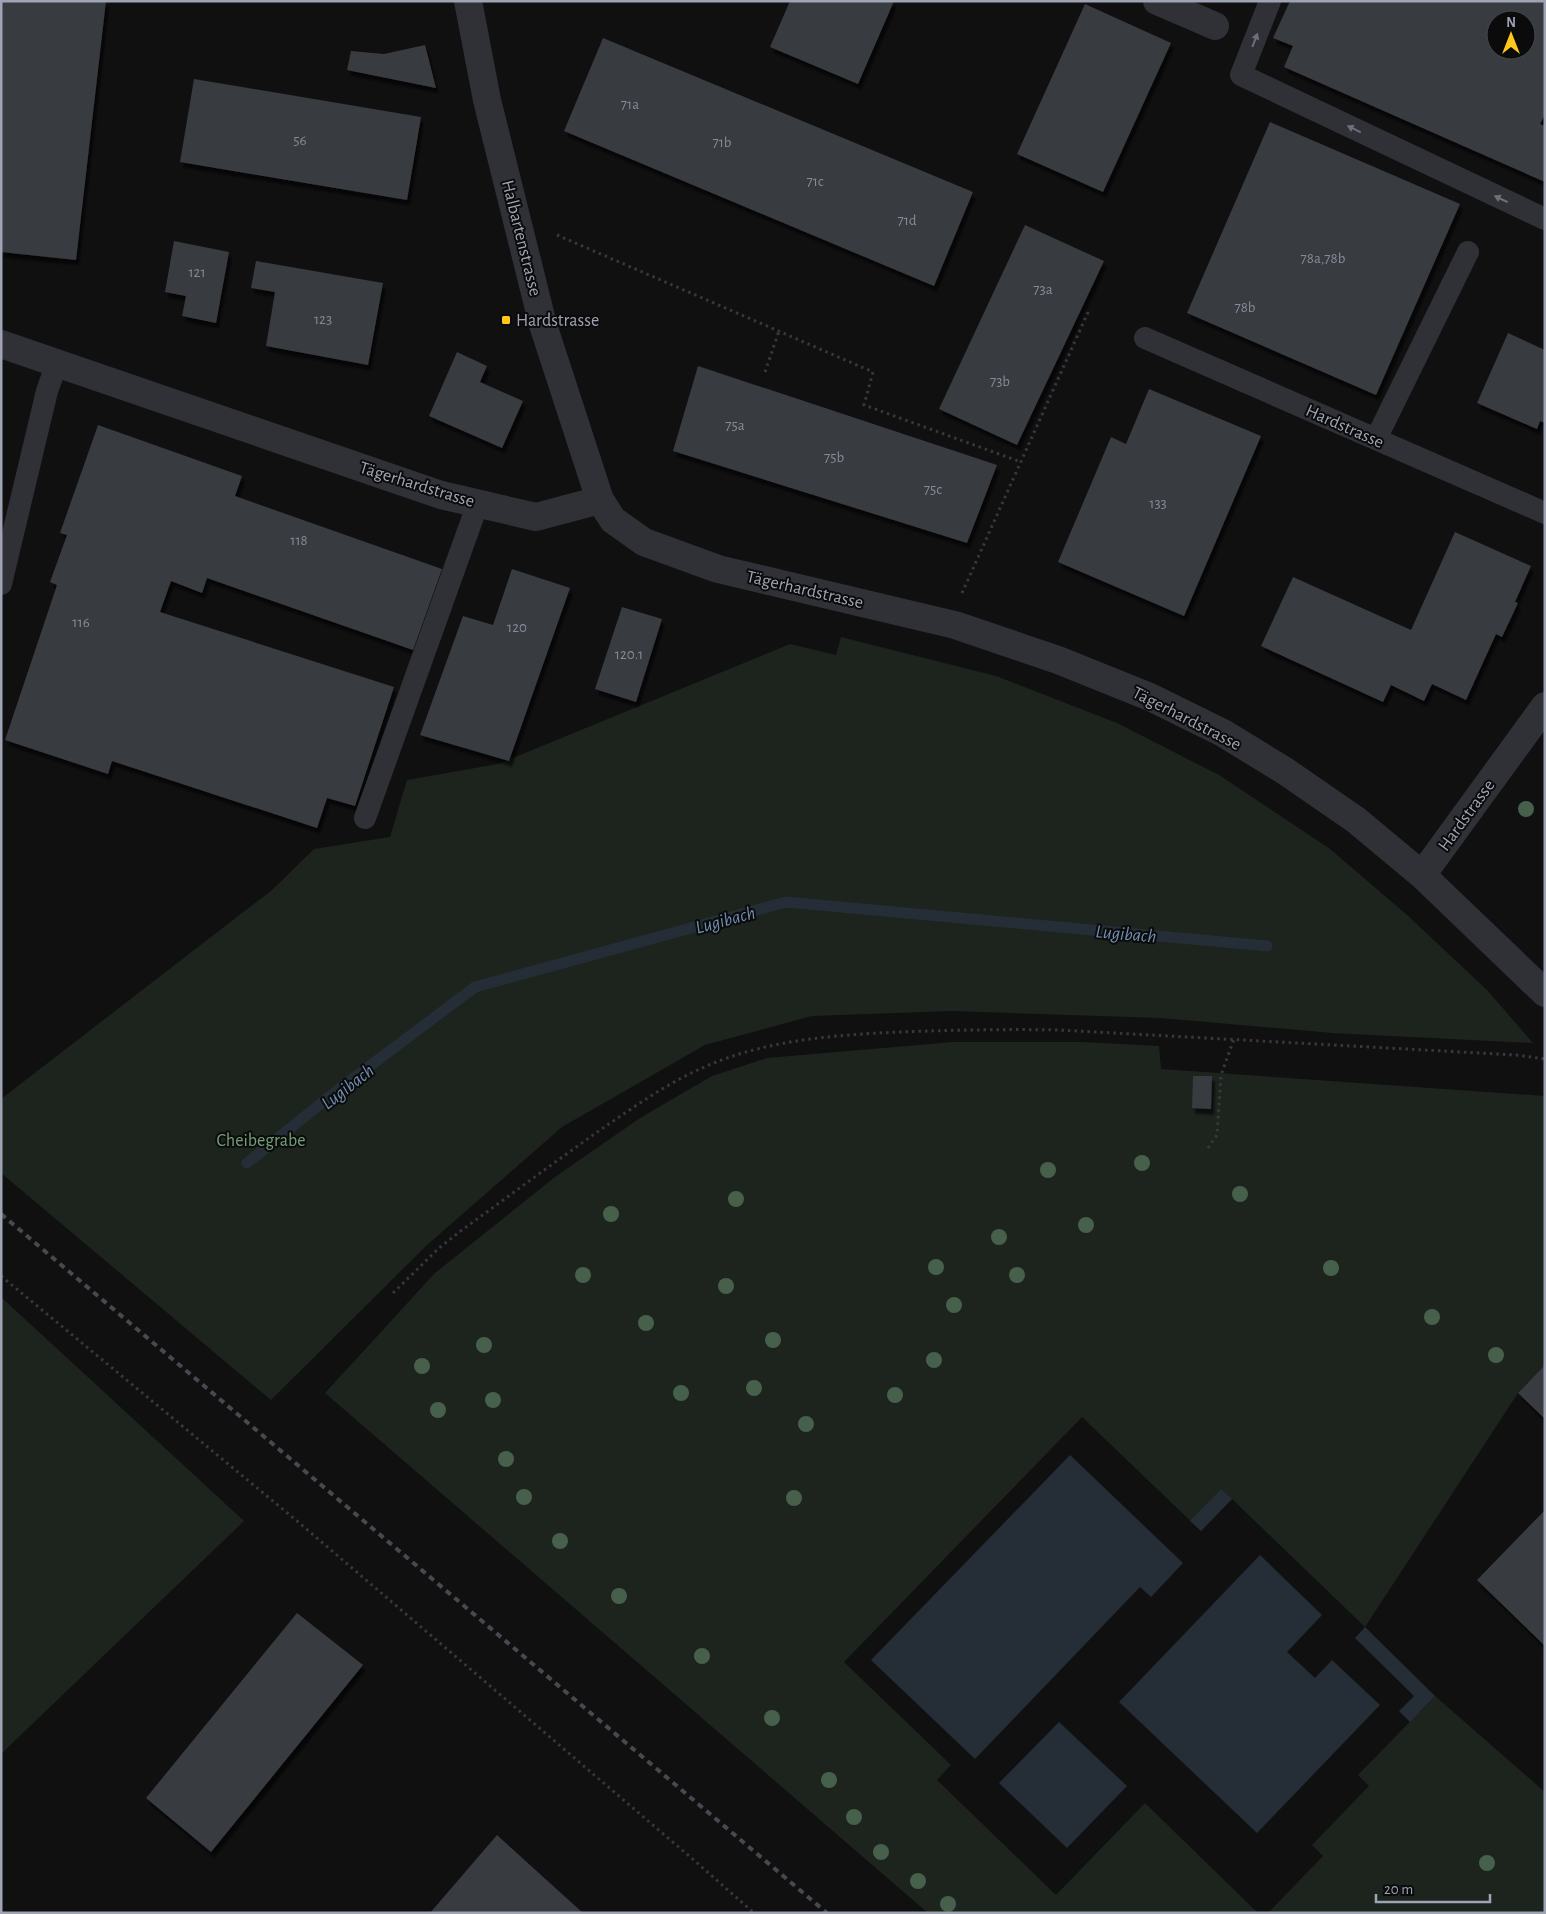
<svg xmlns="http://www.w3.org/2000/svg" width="1546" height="1914" font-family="'Alegreya Sans',sans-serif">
  <defs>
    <filter id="shadow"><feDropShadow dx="3" dy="5.5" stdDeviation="1" flood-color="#0009"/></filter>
  </defs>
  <rect width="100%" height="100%" fill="#101011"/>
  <path fill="#1c241d" d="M841,637L996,676L1117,723L1219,775L1330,849L1406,914L1487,990L1533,1043L1332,1033L1161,1018L952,1011L812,1016L705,1045L562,1127L427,1245L271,1400L1,1173V1099L272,890L314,849L390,837L407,780L498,764L790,644L836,655Z
    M953,1042H1082L1159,1046L1161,1069L1545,1096V1365L1518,1393L1365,1627L1232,1499L1201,1531L1082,1417L844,1662L951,1765L937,1780L1056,1895L1145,1803L1258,1913H928L325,1393L435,1273L555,1177L640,1118L712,1076L767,1058Z
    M1,1297L244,1521L1,1754Z
    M1435,1696L1545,1792V1913H1268L1323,1856L1312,1845L1369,1786L1358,1775Z"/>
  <path fill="#252d36" d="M1070,1455L1183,1563L1151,1597L1140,1587L975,1759L871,1660Z
    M1221,1489L1232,1499L1201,1531L1190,1521Z
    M1260,1555L1322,1615L1287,1652L1315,1678L1332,1660L1380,1705L1257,1833L1119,1702Z
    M1365,1627L1435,1696L1410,1722L1399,1711L1414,1696L1355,1638Z
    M1059,1722L1127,1786L1067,1848L999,1783Z"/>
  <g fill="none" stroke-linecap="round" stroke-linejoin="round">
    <path stroke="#252d36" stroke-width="11" d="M247,1163L339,1089L475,987L786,902L1267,946"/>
  </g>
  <path fill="#393a40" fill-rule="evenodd" filter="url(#shadow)" d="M1,1H106L76,260L1,252Z
    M790,1H894L858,84L770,47Z
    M1290,1H1545V114L1540,124L1545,126V182L1284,67L1293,46L1273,38ZM1496,20H1526V50H1496Z
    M1085,4L1171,43L1103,192L1017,154Z
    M603,38L973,192L934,286L564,131Z
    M425,45L436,88L347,70L351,51L384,54Z
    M194,79L421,117L407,200L180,162Z
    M1270,122L1460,204L1376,395L1187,313Z
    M1025,225L1104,261L1017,445L939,409Z
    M174,241L229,252L216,323L182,316L186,296L165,292Z
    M256,261L383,283L368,365L266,346L275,292L251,288Z
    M1508,333L1545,350V423L1540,421L1537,429L1477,403Z
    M457,352L487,366L480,382L523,401L502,448L429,416Z
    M698,366L997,465L967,543L673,451Z
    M1149,389L1261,436L1184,616L1058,562L1111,437L1126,444Z
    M98,425L242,476L235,496L442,569L413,650L207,578L202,593L171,581L160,612L394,687L355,806L327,798L317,828L112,761L108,774L5,740L57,585L50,582L67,535L60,533Z
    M1455,532L1531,566L1515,602L1518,603L1502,637L1496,634L1466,700L1432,684L1424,701L1391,685L1383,702L1261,646L1293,577L1411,630Z
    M512,569L570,588L509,761L420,735L463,616L493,625Z
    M622,607L662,619L636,702L595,689Z
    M1193,1076H1212L1211,1109L1192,1108Z
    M1545,1365V1419L1518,1393Z
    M1545,1510V1646L1477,1580Z
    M297,1613L363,1665L211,1852L146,1798Z
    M497,1835L583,1913H430Z"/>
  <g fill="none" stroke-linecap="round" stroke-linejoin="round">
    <path stroke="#36383e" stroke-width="3" stroke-dasharray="2.5 4" stroke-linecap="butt" d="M557,235L873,372L864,405L1021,462
      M765,372L779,331
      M962,593L1089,310
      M1208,1148L1217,1135L1221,1075L1234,1039
      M1,1276L297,1521L695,1861L754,1913
      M393,1293L439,1248L462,1230C509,1196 556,1161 603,1128C634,1107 666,1084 700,1069C762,1040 833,1035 900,1032C953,1030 1006,1029 1059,1030L1516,1055L1545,1059"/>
    <path stroke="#303137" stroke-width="22" d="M1270,1L1241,75L1545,219
      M1145,338L1545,513
      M1376,439L1468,252
      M1,584L47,391L57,363
      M365,818L478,503"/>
    <path stroke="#303137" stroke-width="28" d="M468,1L487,100L543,325L600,500L613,520L644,542L718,569L955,625L1058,660L1150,697L1223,733L1285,771L1356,820L1422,875L1545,993
      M1157,1L1215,26
      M1,344L441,495L536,517L600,500
      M1422,875L1545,706"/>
    <path stroke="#474950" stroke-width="4" stroke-dasharray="6 5" stroke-linecap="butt" d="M1,1214L827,1913"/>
  </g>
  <g fill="#47604b">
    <circle cx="1526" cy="809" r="8"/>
    <circle cx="1142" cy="1163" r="8"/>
    <circle cx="1048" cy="1170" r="8"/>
    <circle cx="1240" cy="1194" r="8"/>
    <circle cx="736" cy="1199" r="8"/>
    <circle cx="611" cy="1214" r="8"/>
    <circle cx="1086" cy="1225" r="8"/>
    <circle cx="999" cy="1237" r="8"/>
    <circle cx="936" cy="1267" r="8"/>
    <circle cx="1331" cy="1268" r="8"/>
    <circle cx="583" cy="1275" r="8"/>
    <circle cx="1017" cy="1275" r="8"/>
    <circle cx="726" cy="1286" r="8"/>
    <circle cx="954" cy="1305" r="8"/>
    <circle cx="1432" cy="1317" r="8"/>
    <circle cx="646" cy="1323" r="8"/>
    <circle cx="773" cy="1340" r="8"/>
    <circle cx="484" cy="1345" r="8"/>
    <circle cx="1496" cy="1355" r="8"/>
    <circle cx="934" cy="1360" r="8"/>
    <circle cx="422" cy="1366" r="8"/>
    <circle cx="754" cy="1388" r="8"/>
    <circle cx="681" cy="1393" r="8"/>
    <circle cx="895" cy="1395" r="8"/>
    <circle cx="493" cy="1400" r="8"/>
    <circle cx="438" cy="1410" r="8"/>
    <circle cx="806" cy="1424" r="8"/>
    <circle cx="506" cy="1459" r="8"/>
    <circle cx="524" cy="1497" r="8"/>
    <circle cx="794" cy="1498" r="8"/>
    <circle cx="560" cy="1541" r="8"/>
    <circle cx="619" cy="1596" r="8"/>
    <circle cx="702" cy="1656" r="8"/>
    <circle cx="772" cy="1718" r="8"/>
    <circle cx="829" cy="1780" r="8"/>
    <circle cx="854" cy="1817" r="8"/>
    <circle cx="881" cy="1852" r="8"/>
    <circle cx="1487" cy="1863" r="8"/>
    <circle cx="918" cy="1881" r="8"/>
    <circle cx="948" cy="1904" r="8"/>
  </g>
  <defs><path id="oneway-solid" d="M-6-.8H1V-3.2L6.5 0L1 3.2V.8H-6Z" transform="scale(1.25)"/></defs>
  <g fill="#6d707c">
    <use href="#oneway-solid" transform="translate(1255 40) rotate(-69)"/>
    <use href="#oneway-solid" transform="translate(1354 129) rotate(-154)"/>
    <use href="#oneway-solid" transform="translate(1501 199) rotate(-155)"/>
  </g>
  <rect fill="#ffc71a" stroke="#0b0b0c" stroke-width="2" x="501" y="315" width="10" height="10" rx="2.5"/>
  <g text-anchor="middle" stroke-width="4" stroke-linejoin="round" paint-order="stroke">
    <g font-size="15" fill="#868a97">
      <text x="630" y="109">71a</text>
      <text x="300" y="145">56</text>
      <text x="722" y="147">71b</text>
      <text x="815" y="186">71c</text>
      <text x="907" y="225">71d</text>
      <text x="1323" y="263">78a,78b</text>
      <text x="197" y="277">121</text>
      <text x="1043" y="294">73a</text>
      <text x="1245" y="312">78b</text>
      <text x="323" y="324">123</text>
      <text x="1000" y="386">73b</text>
      <text x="735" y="430">75a</text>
      <text x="834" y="462">75b</text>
      <text x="933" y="494">75c</text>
      <text x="1158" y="508">133</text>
      <text x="299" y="545">118</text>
      <text x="81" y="627">116</text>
      <text x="517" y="632">120</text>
      <text x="629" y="659">120.1</text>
    </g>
    <g font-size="18" fill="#9fa4b4" stroke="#0b0b0c">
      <text transform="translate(522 238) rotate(76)" y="6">Halbartenstrasse</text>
      <text transform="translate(1345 426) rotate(24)" y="6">Hardstrasse</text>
      <text transform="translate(417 484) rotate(17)" y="6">Tägerhardstrasse</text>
      <text transform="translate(805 589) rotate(13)" y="6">Tägerhardstrasse</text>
      <text transform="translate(1187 718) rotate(27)" y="6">Tägerhardstrasse</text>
      <text transform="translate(1466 815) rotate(-54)" y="6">Hardstrasse</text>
    </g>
    <g font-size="18" fill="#9fa4b4" stroke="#0b0b0c" text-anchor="start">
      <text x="516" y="326">Hardstrasse</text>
    </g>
    <g font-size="18" fill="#74a17b" stroke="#0b0b0c">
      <text x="261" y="1146">Cheibegrabe</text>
    </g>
    <g font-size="19" font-style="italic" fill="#728fb3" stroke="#0b0b0c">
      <text transform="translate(725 919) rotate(-15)" y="7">Lugibach</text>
      <text transform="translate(1126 933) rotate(5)" y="7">Lugibach</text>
      <text transform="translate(347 1086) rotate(-38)" y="7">Lugibach</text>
    </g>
  </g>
  <rect width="1546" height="1914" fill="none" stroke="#9fa4b4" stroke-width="5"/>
  <g transform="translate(1511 35)"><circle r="24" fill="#0b0b0c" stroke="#46484f"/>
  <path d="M0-4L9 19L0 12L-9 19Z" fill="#ffc71a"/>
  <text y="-8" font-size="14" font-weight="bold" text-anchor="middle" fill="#9fa4b4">N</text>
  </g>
  <path d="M1376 1894v8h114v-8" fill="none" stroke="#9fa4b4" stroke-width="2.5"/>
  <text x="1384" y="1894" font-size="15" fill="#9fa4b4" stroke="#0b0b0c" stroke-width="4" paint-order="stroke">20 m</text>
</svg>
